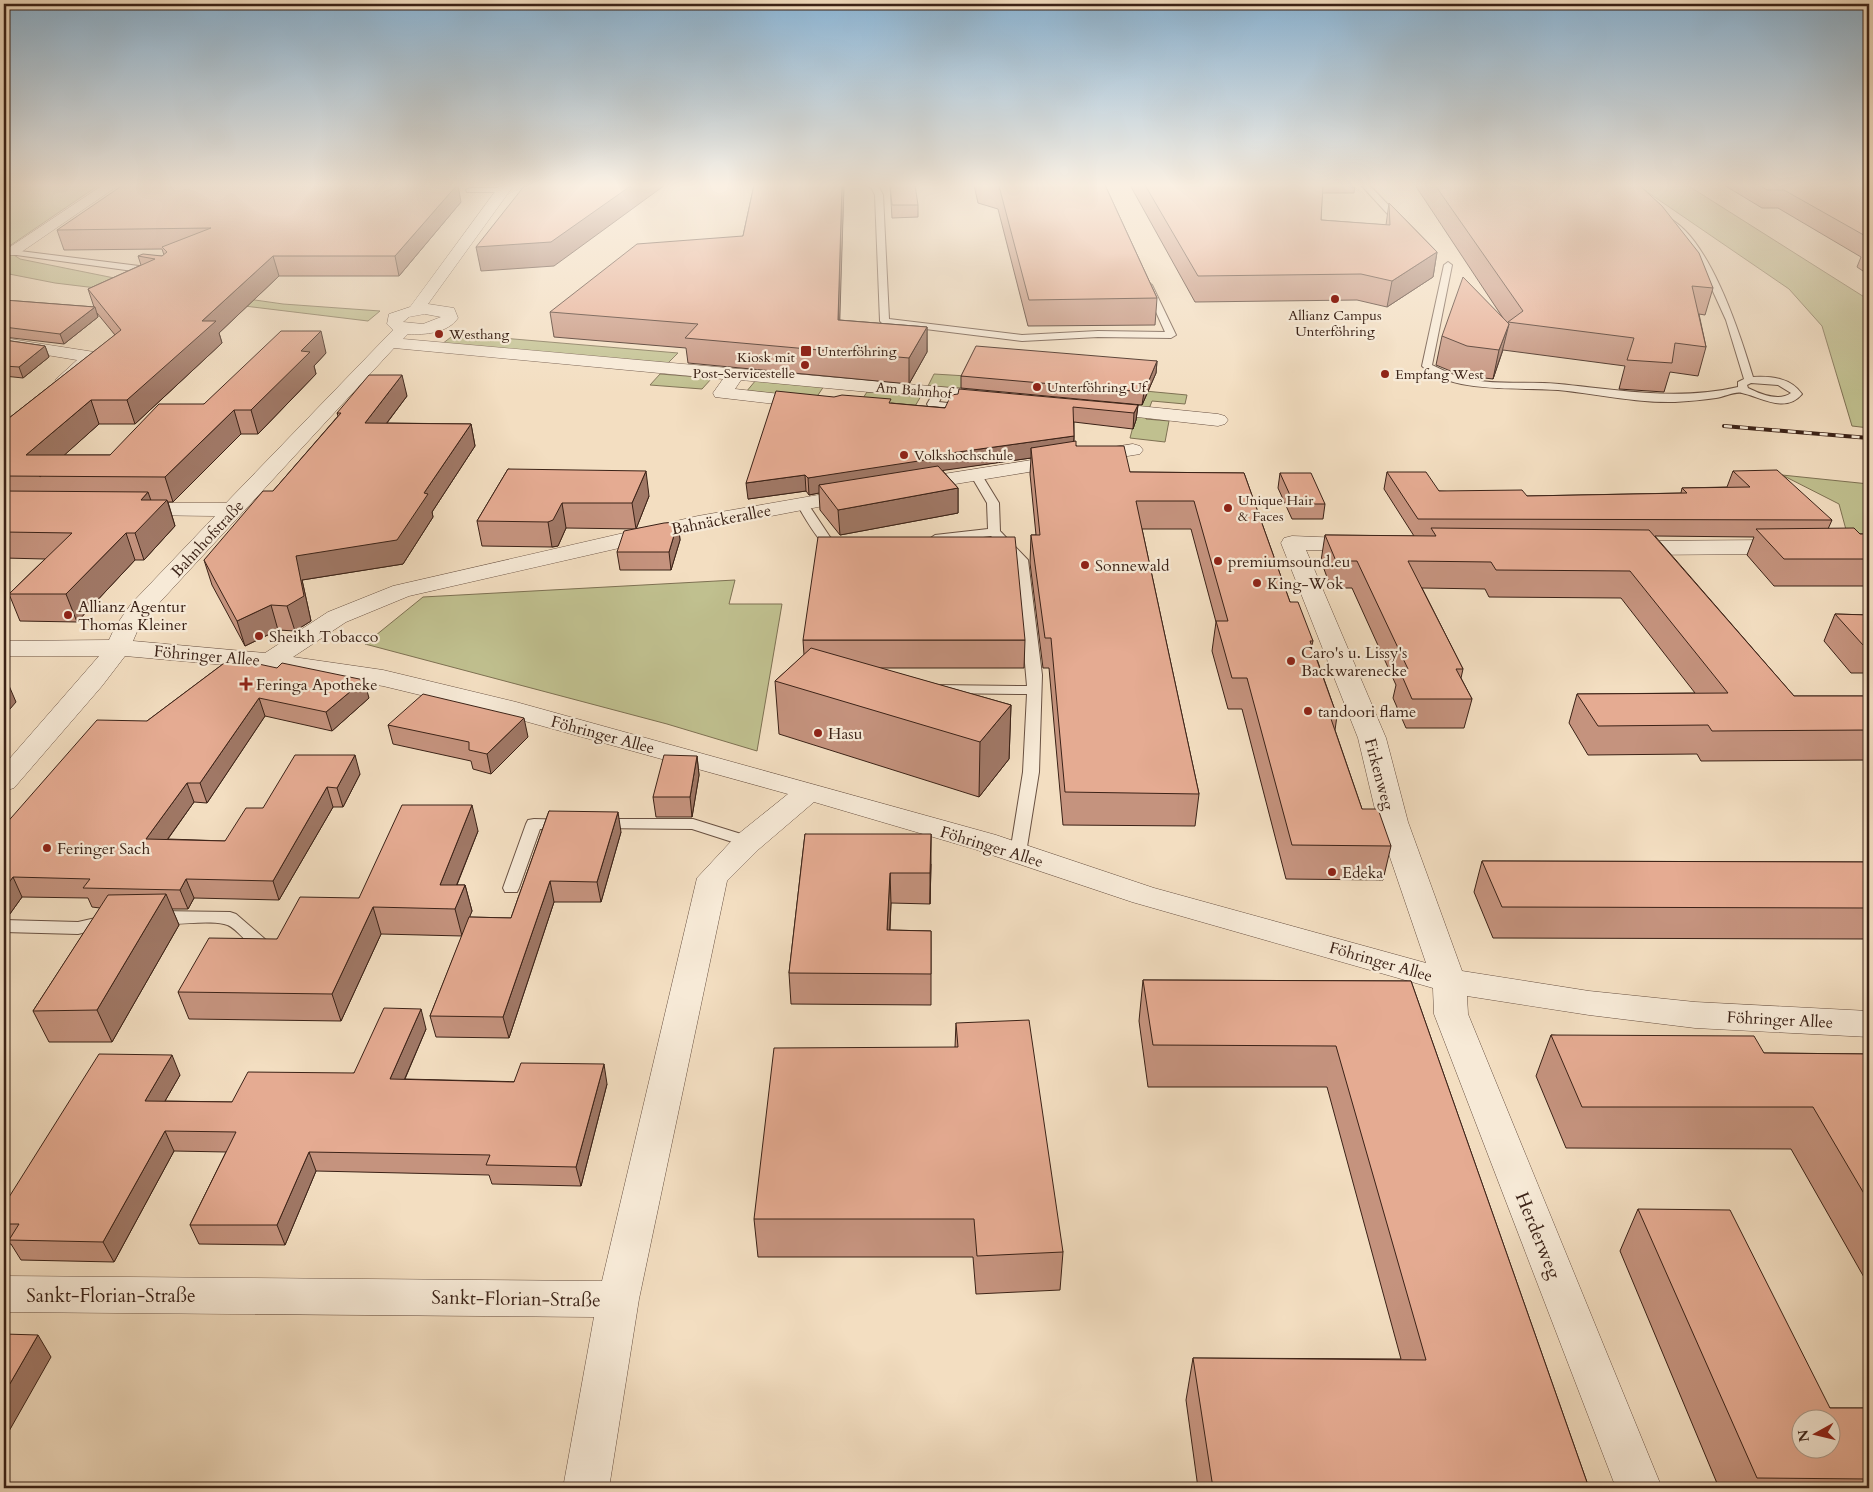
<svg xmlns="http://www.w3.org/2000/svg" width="1873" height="1492" font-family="Cardo,serif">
  <rect width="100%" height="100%" fill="#f3dec1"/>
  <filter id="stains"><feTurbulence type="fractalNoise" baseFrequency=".004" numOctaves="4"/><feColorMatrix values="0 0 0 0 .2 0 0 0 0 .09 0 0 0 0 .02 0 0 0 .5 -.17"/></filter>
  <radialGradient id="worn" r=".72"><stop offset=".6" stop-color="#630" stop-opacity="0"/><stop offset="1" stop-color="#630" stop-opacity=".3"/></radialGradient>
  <path fill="#c0c08f" stroke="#7e7153" d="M4,185H99L5,249L20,259L149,285L283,304L380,311L368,321L55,283L4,273Z
    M1637,185H1687L1869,300V428L1852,426L1822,326L1789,289Z
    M455,334L678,353L668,363L442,344Z
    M660,374L712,378L702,389L650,385Z
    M934,374L967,376L962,388L928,386Z
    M756,380L824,386L816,398L746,392Z
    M1092,386L1187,395L1185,404L1152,401L1149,409L1086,403Z
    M867,392L921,396L914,408L859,404Z
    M1136,415L1146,416V419L1169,421L1165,442L1130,438Z
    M1782,475L1869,484V538L1848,537L1839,504Z
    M735,580L729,604H782L757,751L667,724L365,644L423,597Z"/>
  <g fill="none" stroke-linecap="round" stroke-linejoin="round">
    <defs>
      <path id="lane" d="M870,185H878L883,195L889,319L1022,335L1098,331L1165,332L1144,285L1148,282L1152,285L1176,335L1171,338L1098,337L1022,341L893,325L894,330H888L880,321L875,195Z
        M1361,185H1369L1400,217V221H1394Z
        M470,188H503L507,190L503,192H467L466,190Z
        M1664,216C1708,232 1740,334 1753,377C1772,376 1791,378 1802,394C1785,414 1761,397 1742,393C1735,391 1724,397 1716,398C1703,400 1689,401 1675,402C1636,403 1597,394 1558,390C1520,387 1451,394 1422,366L1444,265L1448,262L1452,265L1432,365C1441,369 1450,374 1460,377C1492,386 1527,381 1559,384C1620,390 1677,401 1738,387V382L1744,379L1726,320L1706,276L1685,238L1661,220L1660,218ZM1751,383L1778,385L1791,393C1779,402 1760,394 1748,388L1747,385Z
        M12,250L155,268L159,271L155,274L9,254L8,252Z
        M939,389L944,392L939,402L957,404V408L928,406L927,404L935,390Z
        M976,471L980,472L999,503L1000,531L1028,560L1042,675L1039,772L1026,853L1024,857H1012L1010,853L1023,772L1027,694L936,693L929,689L936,685L1027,686L1016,561L991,536L935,543L929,539L935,535L988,529L987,503L970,474Z
        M802,500L806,501L830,537L846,550L844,553C825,558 805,517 796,503Z
        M534,819L570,820L572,824L570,828L540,829L519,888L517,892H505L503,888L526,824L528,820Z
        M600,819H693L754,838L756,842L754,846L748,847L692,829L594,828L592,824L594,820Z
        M156,911L230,912L236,914L266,940L263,944C245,950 240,927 224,924C200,919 174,928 150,921L147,917L150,913Z
        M109,915L115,917L118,921L115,925L78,934L4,932V920L78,922Z"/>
      <path id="street" d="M103,185H119L17,255H7L4,252L7,249Z
        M500,185H514L428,304L454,308L458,318C448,333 425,335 408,334L403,339L997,392L1004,394L1006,398L1004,402L997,404L741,380L735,389L817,398L819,402L817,406L810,408L715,397L713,393L723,379L394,348L149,614L139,627L133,641L265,653L328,612L393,586L698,516L858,488L865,490L869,494L865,498L698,530L409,596L346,622L293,657L383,670L516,702L996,835L1154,888L1426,963L1378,822L1358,738L1281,543L1284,538L1292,536L1368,539L1371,544L1368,549L1360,551L1306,550L1386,738L1408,822L1462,971L1589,991L1695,1002L1869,1011V1037L1695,1028L1589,1015L1467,996L1468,1014L1662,1488H1616L1434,1014L1433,988L1132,902L974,849L814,802L759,849L727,881L639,1299L609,1488H563L594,1317L4,1312V1276L602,1281L697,878L737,835L788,794L499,714L383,686L270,669L125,656L102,686L14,788L4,791V765L99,656H4V641L109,640L115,627L131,604L215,516L133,515L125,514L122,509L125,504L133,503H226L393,330L387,324L389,314L410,307ZM425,314L441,317L423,324L403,322L409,317Z
        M865,185H881L874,189Z
        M4,338L88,351L94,352L98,358C90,370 72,388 58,384L55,380L77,360L4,348Z
        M1099,402L1218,414L1225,416L1228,420L1225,424L1218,426L1092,412L1090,408L1092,404Z
        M1133,444L1140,446L1143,450L1140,454L912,491L905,489L902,485L905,481L912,479Z
        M1788,540L1796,542L1799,547L1796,552L1788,554L1628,555L1620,553L1617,548L1620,543L1628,541Z"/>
    </defs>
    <use href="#lane" stroke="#695142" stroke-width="2"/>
    <use href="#street" stroke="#695142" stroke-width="1"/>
    <use href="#lane" fill="#f7ead7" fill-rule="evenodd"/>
    <use href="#street" fill="#f7ead7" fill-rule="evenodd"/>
    <defs>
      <path id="rail" d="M1724,426L1869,438"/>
    </defs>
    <use href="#rail" stroke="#3b2217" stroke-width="4"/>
    <use href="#rail" stroke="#f7ead7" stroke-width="2.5" stroke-dasharray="8" stroke-linecap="butt"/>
  </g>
  <path fill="#c5937e" stroke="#3b2217" d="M754,185H844L839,320L927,327V352L909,384L688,363L686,348L554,337L550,312L743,236Z
    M890,185L918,205V217L892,218Z
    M974,185H1105L1157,298L1155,325L1028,326L998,209L978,203Z
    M1130,185H1355L1354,193H1322L1321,220L1386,225L1389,203L1437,252L1433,277L1387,307L1357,300L1195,302Z
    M1415,185H1639L1713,288L1705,315L1699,314L1706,347L1698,376L1670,372L1664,392L1619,389L1625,366L1503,350L1493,379L1460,375L1436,365L1442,336L1503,318Z
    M1724,185H1869V275L1857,267L1861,257L1778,208H1762Z
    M292,186L461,202L399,276H279L219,333L222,343L135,424H99L64,455H110L204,404L326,353L314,366L316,374L258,434H241L173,502H168L175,526L144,560H135L77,622L20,621L9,594L45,559L4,558V422L115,335L97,313L98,317L64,344L4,337V300L94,307L88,289L141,265L138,256H162L164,255L162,249L64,250L57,230Z
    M4,340L45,346L49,357L23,378L4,376Z
    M1157,361L1156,373L1142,405L961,388V376Z
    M407,396L387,423L471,424L475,446L432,512L433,517L403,564L302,580L311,621L295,631L278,630L245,646L212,585L204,560L273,491L338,416L337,413Z
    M891,403L945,408L1138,405L1136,420L1133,429L1074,422V441L1076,446L1130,472L1244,473L1290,602L1313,641L1312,645L1337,716L1335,730L1362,809L1391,846L1383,880L1286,879L1242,709H1228L1212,651L1216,622L1191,529H1142L1199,794L1195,826L1063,825L1049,668H1043L1030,563L1031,535H1036L1030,474L1031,458L942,470L958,488V513L840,535L820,510L819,493L809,495L806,491L748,499Z
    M508,469L649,496L636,529L678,522L680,540L671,570H620L617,552L636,529L566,528L558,546L552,547L482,546L477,521Z
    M1733,471L1832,520L1828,529L1860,534H1869V586H1774L1747,555L1754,537L1655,536L1794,696H1869V760L1701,761L1697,754L1588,755L1569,723L1577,694L1695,693L1621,598L1489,597L1485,589L1422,588L1463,669L1461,678L1472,699L1464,728H1406L1393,698L1396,685L1352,588H1331L1321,561L1325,535L1414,536L1384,489L1387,472L1439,491L1527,496L1681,493L1682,488L1727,487Z
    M1280,473L1325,504L1323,519H1292L1278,488Z
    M1835,614L1869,615V673H1851L1824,641Z
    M803,640H1025L1024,668H879L1011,705L1009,759L979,797L779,734L775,681L804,655Z
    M231,658L369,698L332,731L265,716L207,803L194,802L168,839L225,841L263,808L360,774L343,807H333L279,900L194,898L188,909H172L179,925L112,1042H49L33,1011L100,908L92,907L88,898L22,897L7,918L4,919V826L147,721Z
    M388,725L528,737L491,774L473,769L471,761L393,744Z
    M697,756L699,775L692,817H656L653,797Z
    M549,811L621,832L601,902H554L509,1038L436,1037L430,1016L462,936L381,934L341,1021L189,1019L178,992L277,939L359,898L478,831L457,885H465L472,911L469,917L511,918Z
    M805,834L931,864L930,904L891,903L890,930L931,931V1005L791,1004L789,973Z
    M1482,861L1869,862V939L1493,938L1474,892Z
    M1143,980L1411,981L1589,1488H1198L1186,1400L1193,1358L1401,1359L1327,1087H1148L1139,1021Z
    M956,1023L1063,1252L1060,1290L976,1294L973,1257H758L754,1219L955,1047Z
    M426,1029L405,1079L607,1084L581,1186L492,1184L489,1175L316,1171L285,1245L199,1244L190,1225L226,1152L174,1151L114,1262L21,1260L11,1244H4V1205L180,1075L165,1101L232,1102L354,1073Z
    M1551,1035L1764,1053L1869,1054V1286L1791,1149L1566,1148L1536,1076Z
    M1638,1209L1830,1408H1869V1488H1719L1620,1251Z"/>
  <path fill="#a07866" stroke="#3b2217" d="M457,185H458L461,202L399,276L395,256Z
    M632,185H665L554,266L481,271L476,247Z
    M842,185H844L839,345L838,320Z
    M1437,252L1433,277L1387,307L1392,281Z
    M273,256L279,276L219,333L222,343L135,424L127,400L202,321Z
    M95,307L98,317L64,344L60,334Z
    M1509,324L1502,352L1493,379L1499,350Z
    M927,327V352L909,384V358Z
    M321,331L326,353L314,366L316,374L258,434L251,410L301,351Z
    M45,346L49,357L23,378L19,367Z
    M1157,361L1156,373L1142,405L1144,392Z
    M402,375L407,396L370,445L365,423Z
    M91,400L99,424L40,477L26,455Z
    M1138,405L1136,420L1133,429L1134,413Z
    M234,410L241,434L173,502L165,477Z
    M471,424L475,446L432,512L433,517L403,564L302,580L311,621L295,631L287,606L296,556L424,493Z
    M1074,436L1073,452L1031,448V458L925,473L819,485V493L809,495L808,478L922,457Z
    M646,471L649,496L636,529L632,503Z
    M805,475L806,491L748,499L746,483Z
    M958,488V513L840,535L838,510Z
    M148,492L155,512L167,500L175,526L144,560L135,533L141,500Z
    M562,503L566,528L558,546L552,547L548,522Z
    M678,522L680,540L671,570L669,552Z
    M126,533L135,560L77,622L66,594Z
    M271,605L278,630L245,646L237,621Z
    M4,674L16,702L4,716Z
    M364,680L369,698L332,731L326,712Z
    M259,698L265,716L207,803L200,783Z
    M1011,705L1009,759L979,797L980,742Z
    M524,718L528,737L491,774L487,754Z
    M355,755L360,774L343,807L337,788Z
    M697,756L699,775L692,817L690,797Z
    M187,783L194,802L154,858L146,839Z
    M327,787L333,807L279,900L273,881Z
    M472,805L478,831L447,909L440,885Z
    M618,812L621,832L601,902L597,882Z
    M931,834V864L930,904V873Z
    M890,873L891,903L888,961L887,930Z
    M13,877L22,897L7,918L4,913V889Z
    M186,879L194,898L188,909L180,890Z
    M550,881L554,902L509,1038L503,1017Z
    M465,885L472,911L462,936L455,909Z
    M166,894L179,925L112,1042L97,1010Z
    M373,907L381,934L341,1021L332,994Z
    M421,1009L426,1029L396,1099L390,1079Z
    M172,1055L180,1075L154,1120L145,1101Z
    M604,1064L607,1084L581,1186L576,1167Z
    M165,1131L174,1151L114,1262L103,1242Z
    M309,1152L316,1171L285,1245L277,1225Z
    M38,1335L51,1357L4,1440V1394Z"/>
  <path fill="#e5ab92" stroke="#3b2217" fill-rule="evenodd" d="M123,185H281L280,186L457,185L395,256H273L202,321H216L127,400H91L26,455H110L159,404H204L281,331H321L301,351L310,352L251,410H234L165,477L4,476V422L121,330L88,289L155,259L138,256L143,254L162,256L167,252L162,247L211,228L57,230Z
    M525,185H632L551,242L476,247Z
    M754,185H842L838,320L927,327L909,358L685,338L698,324L550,312L637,244L743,236Z
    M890,185H915L918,205H892Z
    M996,185H1105L1157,298L1029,300L999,186Z
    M1145,185H1323L1321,220L1390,225L1389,203L1437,252L1392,281L1361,274L1198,276Z
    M1435,185H1639L1662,206L1699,253L1713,288L1692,286L1706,347L1675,343L1672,363L1627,360L1634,338L1508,322L1523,311Z
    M1759,185H1869V238L1784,190H1767Z
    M1463,277L1509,324L1499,350L1467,346L1442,336Z
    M4,300L95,307L60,334L4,327Z
    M4,340L45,346L19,367L4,366Z
    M976,346L1157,361L1144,392L961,376Z
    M369,375H402L365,423L471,424L424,493L428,494L397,540L296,556L304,596L287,606L271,605L237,621L204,560L263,491H273L341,413H337Z
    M959,389L1138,405L1134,413L1073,407L1074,436L922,457L925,460L808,478L805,475L746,483L776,391L834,397L842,395L891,399L889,403L945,408L951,395L958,394Z
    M1076,441V446H1124L1130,472L1244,473L1290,602H1298L1313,641H1310L1337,716H1330L1362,809H1378L1391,846L1292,845L1247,678H1232L1216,621H1228L1194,501H1136L1199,794L1065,792L1051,638H1045L1031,535H1040L1031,448Z
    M938,466L958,488L838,510L819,485Z
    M508,469L646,471L632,503H562L553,520L548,522L477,521Z
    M1777,470L1832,520L1418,519L1387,472H1426L1439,491L1522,490L1527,496L1687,493L1682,488L1750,487L1733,471Z
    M1280,473H1311L1325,504H1294Z
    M4,491L148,492L141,500H167L135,533H126L66,594H9L72,533L4,532Z
    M678,522L669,552H617L624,531L664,523Z
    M1431,528L1649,530L1794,696H1869V730L1712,731L1708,725L1598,726L1577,694L1728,693L1630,571L1496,570L1491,562L1408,561L1463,669H1456L1472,699H1412L1399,669H1408L1357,561H1336L1325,535L1436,536Z
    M1854,528L1860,534H1869V559H1784L1756,529Z
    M818,537H1015L1025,640H803Z
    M1835,614L1869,615V645H1863Z
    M811,648L1011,705L980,742L775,681Z
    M231,658L277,668L282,663L364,680L326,712L259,698L200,783H187L146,839L225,841L246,808H263L295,755H355L337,788L327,787L273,881L186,879L180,890L83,888L90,879L13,877L4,889V826L97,720L147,721Z
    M423,694L524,718L487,754L469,750V742L388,725Z
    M664,755L697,756L690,797H653Z
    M402,805H472L440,885H465L455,909L373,907L332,994L178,992L209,938L277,939L300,897L359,898Z
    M549,811L618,812L597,882L550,881L503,1017L430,1016L469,917L511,918Z
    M805,834H931L930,873H890L887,930L931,931V974L789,973Z
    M1482,861L1869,862V908L1502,907Z
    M166,894L97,1010L33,1011L108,895Z
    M1143,980L1411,981L1589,1488H1213L1193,1358L1426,1360L1336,1046L1153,1045Z
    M384,1008L421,1009L390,1079L514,1082L521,1063L604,1064L576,1167L486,1165L490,1155L309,1152L277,1225H190L236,1132L165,1131L103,1242L9,1240L19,1224H4V1205L99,1054L172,1055L145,1101L232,1102L248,1072L354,1073Z
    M1029,1020L1063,1252L977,1256L974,1219H754L774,1048L958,1047L956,1023Z
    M1551,1035L1754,1036L1764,1053L1869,1054V1202L1813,1107H1582Z
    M1638,1209L1730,1210L1830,1408H1869V1479L1757,1478ZM1800,1420H1830V1450H1800Z
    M4,1334L38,1335L4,1394Z"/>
  <linearGradient id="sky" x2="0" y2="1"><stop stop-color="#8bb6d7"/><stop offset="0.47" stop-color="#faf0e3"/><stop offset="1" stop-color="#faf0e3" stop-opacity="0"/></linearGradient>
  <rect width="1873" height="394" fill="url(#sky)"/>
  <g fill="#8f2418" stroke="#f7ead7" stroke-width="2">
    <circle cx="1335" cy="299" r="5"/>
    <circle cx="439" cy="334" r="5"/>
    <rect x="800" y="345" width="12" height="12" rx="2.5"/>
    <circle cx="805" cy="365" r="5"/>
    <circle cx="1385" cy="374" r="5"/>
    <circle cx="1037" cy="387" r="5"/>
    <circle cx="904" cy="455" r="5"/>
    <circle cx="1228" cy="508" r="5"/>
    <circle cx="1218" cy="561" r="5"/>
    <circle cx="1085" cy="565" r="5"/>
    <circle cx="1257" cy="583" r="5"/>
    <circle cx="68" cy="615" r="5"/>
    <circle cx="259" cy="636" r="5"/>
    <circle cx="1291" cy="661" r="5"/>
    <path d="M243.5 676.5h5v5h5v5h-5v5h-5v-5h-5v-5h5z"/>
    <circle cx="1308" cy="711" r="5"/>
    <circle cx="818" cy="733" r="5"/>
    <circle cx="47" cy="848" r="5"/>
    <circle cx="1332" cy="872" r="5"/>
  </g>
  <g text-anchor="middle" stroke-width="4.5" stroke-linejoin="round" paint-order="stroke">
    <g font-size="14" fill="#3b2217" stroke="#f7ead7" text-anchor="start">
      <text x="1335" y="320" text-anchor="middle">Allianz Campus<tspan x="1335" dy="16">Unterföhring</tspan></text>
      <text x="449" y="339">Westhang</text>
      <text x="817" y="356">Unterföhring</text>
      <text x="795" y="362" text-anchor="end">Kiosk mit<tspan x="795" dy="16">Post-Servicestelle</tspan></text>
      <text x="1395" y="379">Empfang West</text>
      <text x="1047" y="392">Unterföhring Uf</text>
      <text x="914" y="460">Volkshochschule</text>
      <text x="1238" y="505">Unique Hair<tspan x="1238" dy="16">&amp; Faces</tspan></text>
    </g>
    <g font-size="14" fill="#3b2217" stroke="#f7ead7">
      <text transform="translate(914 390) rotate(5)" y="5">Am Bahnhof</text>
    </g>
    <g font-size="16" fill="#3b2217" stroke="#f7ead7">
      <text transform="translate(721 519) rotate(-11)" y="6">Bahnäckerallee</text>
      <text transform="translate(207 538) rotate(-47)" y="6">Bahnhofstraße</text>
      <text transform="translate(207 655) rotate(5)" y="6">Föhringer Allee</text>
      <text transform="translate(603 734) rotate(15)" y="6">Föhringer Allee</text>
      <text transform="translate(1380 774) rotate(75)" y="6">Firkenweg</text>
      <text transform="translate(992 846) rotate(17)" y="6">Föhringer Allee</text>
      <text transform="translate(1381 961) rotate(16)" y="6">Föhringer Allee</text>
      <text transform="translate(1780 1019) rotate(3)" y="6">Föhringer Allee</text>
    </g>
    <g font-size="16" fill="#3b2217" stroke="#f7ead7" text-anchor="start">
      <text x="1228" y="567">premiumsound.eu</text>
      <text x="1095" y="571">Sonnewald</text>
      <text x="1267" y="589">King-Wok</text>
      <text x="78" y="612">Allianz Agentur<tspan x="78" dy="18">Thomas Kleiner</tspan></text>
      <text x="269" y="642">Sheikh Tobacco</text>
      <text x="1301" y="658">Caro's u. Lissy's<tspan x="1301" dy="18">Backwarenecke</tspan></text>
      <text x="256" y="690">Feringa Apotheke</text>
      <text x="1318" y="717">tandoori flame</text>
      <text x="828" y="739">Hasu</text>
      <text x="57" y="854">Feringer Sach</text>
      <text x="1342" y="878">Edeka</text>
    </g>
    <g font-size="19" fill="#3b2217" stroke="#f7ead7">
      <text transform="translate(1539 1235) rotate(68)" y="7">Herderweg</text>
      <text x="111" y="1302">Sankt-Florian-Straße</text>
      <text transform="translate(516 1298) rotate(1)" y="7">Sankt-Florian-Straße</text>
    </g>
  </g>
  <rect width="1873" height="1492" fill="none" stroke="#f3dec1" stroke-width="20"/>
  <rect x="5" y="5" width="1863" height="1482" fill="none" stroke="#3b2217" stroke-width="2.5"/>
  <rect x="10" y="10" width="1853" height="1472" fill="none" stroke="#3b2217"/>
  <g transform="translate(1816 1434) rotate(262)"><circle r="24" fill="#f7ead7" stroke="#ac9a8a"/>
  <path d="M0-4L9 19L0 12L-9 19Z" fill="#8f2418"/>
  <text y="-8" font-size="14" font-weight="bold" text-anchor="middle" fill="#3b2217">N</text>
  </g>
  <rect width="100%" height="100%" filter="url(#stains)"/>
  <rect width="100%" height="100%" fill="url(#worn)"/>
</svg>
